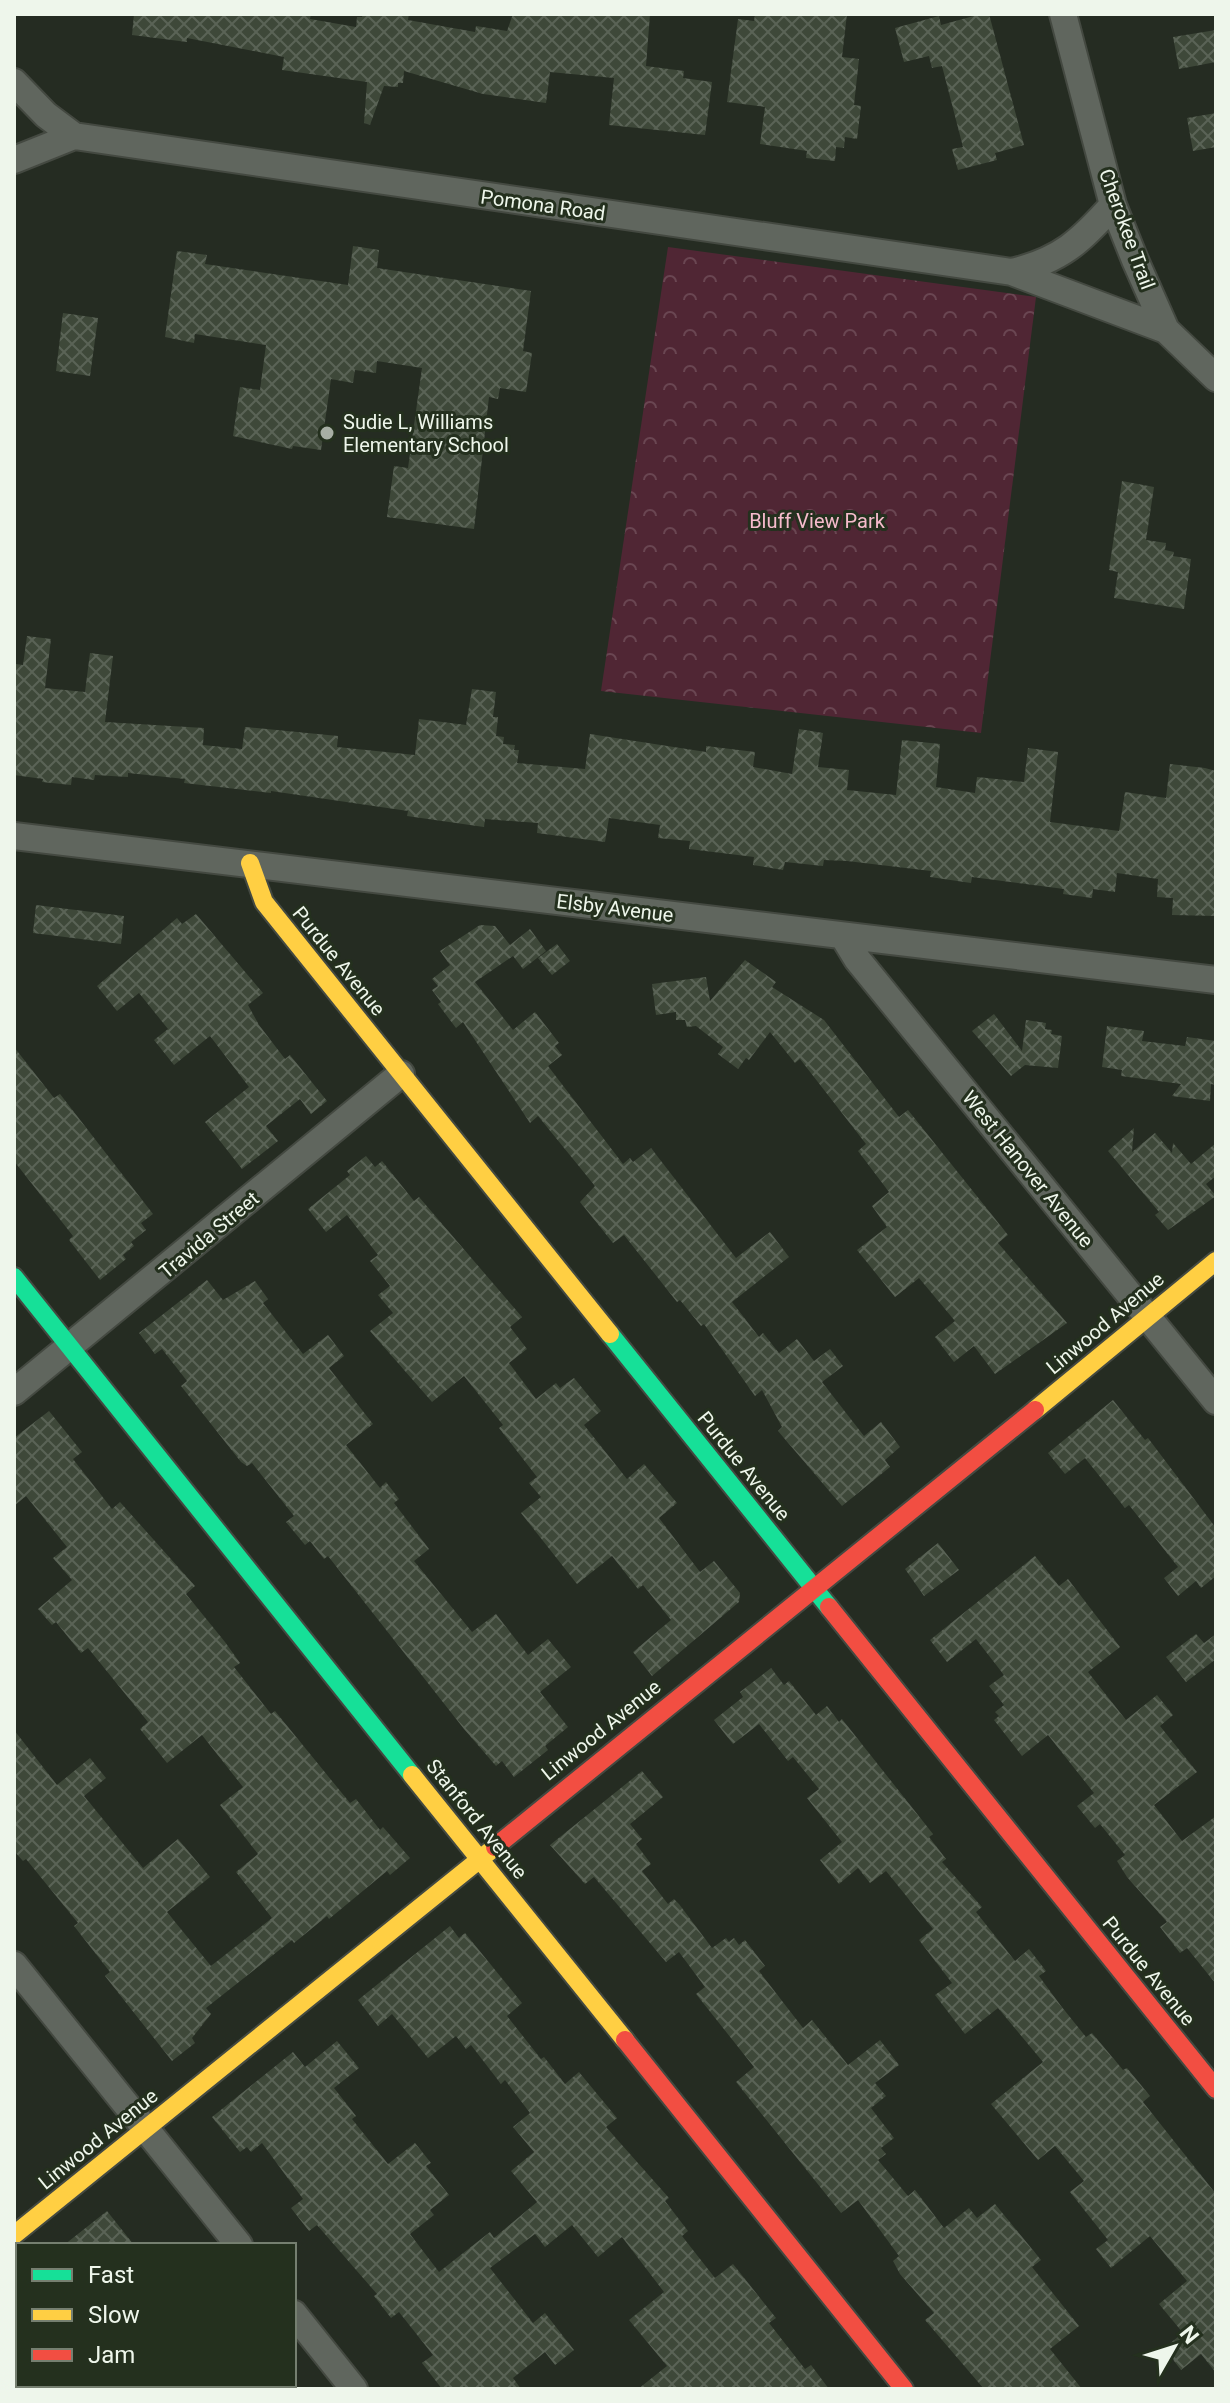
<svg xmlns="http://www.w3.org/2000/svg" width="1230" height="2403" font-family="Roboto,sans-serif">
  <defs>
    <pattern id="park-crowns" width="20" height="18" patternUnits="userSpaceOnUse" patternTransform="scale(2)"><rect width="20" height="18" fill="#502634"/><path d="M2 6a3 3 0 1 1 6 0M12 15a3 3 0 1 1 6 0" fill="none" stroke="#6a4652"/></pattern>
    <pattern id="building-cross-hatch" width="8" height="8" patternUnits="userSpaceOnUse" patternTransform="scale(2)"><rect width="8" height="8" fill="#3e4839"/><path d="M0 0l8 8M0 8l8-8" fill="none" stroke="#5a6356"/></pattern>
  </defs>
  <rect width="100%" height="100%" fill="#252c22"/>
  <path fill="url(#park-crowns)" d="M668,247L1036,297L981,733L601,691Z"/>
  <path fill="url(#building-cross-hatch)" d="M134,14H311L310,19L356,27L357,17H362L363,14H409L408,20L475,32L476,26L507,31L513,14H650L646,66L684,71L683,78L712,82L705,135L609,125L614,78L550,72L546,103L483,94L404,71L403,83H398V87L384,86L370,125L364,123L367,82L282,70L284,57L187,38V42L132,35Z
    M755,14H847L842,57L859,59L854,105L861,106L857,139L845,137L844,148L836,147L835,161L806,158L807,151L760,144L765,107L727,102L738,19L754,21Z
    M981,14H989L1024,145L995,153L997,160L958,170L952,149L963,147L942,66L932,68L929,56L904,62L895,28L939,16L941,25Z
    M1216,30V62L1179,69L1173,37Z
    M1216,113V147L1193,151L1187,118Z
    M353,246L379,250L377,268L531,291L523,351L532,353L526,392L500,388L498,399L489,397L474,529L387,517L394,466L408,468L422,368L377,361L376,373L355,370L353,383L331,379L321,450L293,446L292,449L233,436L240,387L260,390L266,345L195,334L194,343L165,337L177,251L207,255L205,264L348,285Z
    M63,313L98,318L90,376L56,371Z
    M1122,481L1154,487L1146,540L1166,543L1165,550L1174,552L1173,556L1191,559L1184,609L1114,598L1118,572L1109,570Z
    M27,636L51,639L45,688L85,692L90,653L113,656L105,722L204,728L203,745L242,749L245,727L338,736L337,747L415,755L419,719L466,725L472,689L496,692L493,717H498L496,736L504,737L503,744L515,745L514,750H519L517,763L585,769L590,734L706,752V746L755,752L753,767L792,774L799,729L823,733L818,767L849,770L847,790L896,795L902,740L940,744L936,787L975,793L977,777L1024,782L1028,748L1058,752L1050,822L1119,831L1125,792L1166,798L1170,764L1205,768L1216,771V916L1172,915L1173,898L1157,897L1158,879L1117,873L1115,892L1093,889L1092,898L1063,894L1064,889L972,877L971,883L930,877L931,871L847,861L824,860L823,866L785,862L783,870L753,865L754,857L689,849L690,841L658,838L660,825L609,818L605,842L537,833L538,823L485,819L484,827L407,816L408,811L271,791V793L184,783L185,779L128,773V777L95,775L94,780L72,777L71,785L42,782L43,779L14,775V678L16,664L23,665Z
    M36,905L124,916L121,944L33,933Z
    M196,914L263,993L248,1005L259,1025L285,1059L290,1055L327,1101L311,1114L300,1099L266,1126L278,1141L242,1169L205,1122L249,1087L210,1036L174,1065L154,1040L168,1029L139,993L117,1011L97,986L177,918L182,924Z
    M480,925L495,926L510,945L530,929L546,951L523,969L513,956L475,982L513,1030L535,1012L559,1043L555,1046L562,1055L548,1066L623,1164L630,1158L633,1162L651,1148L736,1258L770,1232L789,1257L732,1302L759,1337L763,1333L779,1353L797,1339L814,1361L830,1349L843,1366L822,1382L864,1436L881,1422L900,1447L885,1460L890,1467L842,1506L778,1431L782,1427L762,1390L755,1396L704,1324L701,1326L680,1300L677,1302L624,1235L613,1243L580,1202L595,1186L538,1116L530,1123L463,1022L456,1028L438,1004L441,1002L432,990L438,986L432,979L450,965L440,951Z
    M557,944L570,961L552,975L538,958Z
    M745,960L776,982L772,987L824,1020L899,1117L908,1110L1008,1235L998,1243L1067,1323L995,1374L974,1346L954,1362L935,1337L955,1321L919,1278L895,1297L857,1250L887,1227L872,1206L889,1192L858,1151L866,1144L800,1059L795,1063L770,1032L749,1060L746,1058L738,1069L718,1054L723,1047L696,1026L687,1027L685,1020H676V1012L656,1015L652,984L706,977L710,1001Z
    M994,1014L1022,1051L1026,1020L1046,1023L1045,1029L1052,1030L1051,1034L1062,1036L1058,1068L1025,1065L1011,1076L972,1031Z
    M1107,1026L1144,1031L1142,1041L1185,1046L1187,1037L1216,1041V1085L1211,1084L1210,1101L1172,1096L1181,1084L1121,1076L1122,1070L1102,1067Z
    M14,1047L54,1098L60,1094L153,1214L141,1223L146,1230L131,1242L134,1246L123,1255L126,1259L100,1280L69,1240L73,1236L14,1161Z
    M1134,1128L1132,1152L1155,1133L1172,1153L1173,1143L1191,1164L1216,1143V1176L1206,1184L1216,1196L1168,1230L1155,1215L1159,1212L1108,1151Z
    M366,1156L375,1167L382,1161L414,1201L419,1197L522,1317L510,1327L527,1349L509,1363L536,1399L556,1383L560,1388L574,1378L601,1411L584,1425L627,1479L644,1464L677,1503L659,1518L700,1572L714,1561L740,1593L739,1602L652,1676L633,1652L671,1620L643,1585L638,1589L612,1556L577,1584L521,1513L541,1497L529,1483L537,1477L499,1428L503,1425L464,1376L432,1402L370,1331L393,1313L378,1295L390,1286L370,1261L378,1255L347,1215L326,1232L308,1209L350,1175L347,1171Z
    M207,1280L223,1300L255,1281L268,1299L263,1303L303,1354L328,1335L344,1356L329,1368L373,1424L346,1445L380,1488L386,1482L399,1499L394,1503L429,1549L414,1561L472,1632L496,1614L528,1655L548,1639L571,1667L540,1692L568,1727L545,1746L548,1750L514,1777L502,1761L496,1766L464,1729L328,1556L324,1559L310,1541L305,1545L286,1522L294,1516L252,1463L247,1466L241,1462L181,1386L187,1381L162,1349L155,1354L139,1333Z
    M1113,1400L1145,1440L1148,1438L1216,1528V1576L1201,1588L1196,1581L1178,1596L1164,1578L1178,1567L1129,1505L1125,1508L1085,1458L1065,1474L1048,1453Z
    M49,1411L82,1452L73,1459L112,1509L120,1502L195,1586L186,1594L225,1642L240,1663L234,1667L271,1714L275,1711L350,1803L356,1799L380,1830L383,1827L410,1858L390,1875L387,1871L329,1919L327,1916L294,1943L292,1940L206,2008L211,2014L192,2038L195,2043L172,2061L105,1976L110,1972L74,1926L78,1923L26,1859L23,1861L14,1851V1730L57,1785L90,1758L106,1778L84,1796L143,1868L178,1839L210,1877L167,1912L211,1966L272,1918L236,1872L258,1854L220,1805L243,1787L202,1735L167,1763L140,1729L148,1722L88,1648L81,1653L56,1622L52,1625L38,1609L72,1580L53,1558L67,1547L26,1496L14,1506V1438Z
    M938,1543L959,1570L924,1596L905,1569Z
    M1035,1556L1059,1586L1068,1579L1120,1647L1088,1672L1126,1720L1157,1695L1173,1715L1160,1726L1197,1772L1154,1805L1182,1841L1216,1816V1984L1187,1948L1180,1953L1160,1927L1167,1922L1127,1877L1117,1861L1125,1855L1100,1824L1095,1828L1077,1806L1094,1793L1048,1735L1022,1756L994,1720L999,1716L995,1712L1004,1705L989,1686L1004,1675L976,1639L947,1662L930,1640Z
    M1196,1634L1204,1643L1216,1634V1659L1186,1682L1166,1657Z
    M771,1668L784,1685L789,1681L816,1715L827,1706L839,1722L842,1719L933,1834L929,1837L946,1859L942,1862L982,1907L976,1912L1015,1961L1029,1949L1046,1971L1039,1976L1061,2006L1086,2037L1092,2033L1123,2070L1127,2068L1150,2096L1143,2102L1216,2194V2373L1201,2354L1181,2370L1164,2348L1183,2333L1159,2304L1187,2281L1150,2236L1111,2268L1096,2249L1108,2240L1070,2192L1084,2181L1055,2146L1038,2160L991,2104L1043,2062L998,2008L965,2034L935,1995L952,1983L919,1940L933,1929L886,1871L870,1883L858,1868L839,1884L820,1860L842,1842L807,1798L819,1789L793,1757L788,1761L759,1724L733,1744L714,1720L743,1697L740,1692Z
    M642,1771L663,1797L630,1824L642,1839L636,1844L651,1864L642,1871L668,1904L674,1899L679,1904L712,1948L726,1938L729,1942L734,1938L739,1945L745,1940L765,1966L759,1971L803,2028L812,2020L848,2065L880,2040L899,2065L875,2083L886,2096L871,2108L894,2138L881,2148L886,2154L878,2160L908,2196L915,2190L944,2228L969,2208L977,2218L995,2204L1041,2260L1032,2267L1079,2326L1050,2349L1082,2389H984L925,2320L934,2313L900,2274L893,2261L899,2256L858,2200L841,2213L736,2082L754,2067L696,1994L705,1987L679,1952L666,1962L594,1877L585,1884L550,1845Z
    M450,1926L459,1938L465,1933L522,2003L507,2016L541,2059L544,2057L565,2084L579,2072L617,2118L606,2127L669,2198L665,2201L688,2231L682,2236L715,2278L733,2264L776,2318L769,2323L805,2369L811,2365L829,2389H638L667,2366L629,2320L664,2292L622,2237L598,2257L572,2225L545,2247L535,2234L490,2268L533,2323L545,2313L574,2350L555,2365L545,2352L513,2378L521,2389H442L422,2363L433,2355L399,2312L391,2318L374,2296L377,2294L317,2225L309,2231L291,2208L303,2199L262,2143L251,2152L247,2147L240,2152L212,2117L293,2052L305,2067L337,2041L359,2068L334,2088L356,2116L352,2119L388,2164L415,2143L431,2163L426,2166L449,2195L430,2210L434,2215L410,2234L439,2272L490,2232L494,2238L537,2202L511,2171L534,2152L513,2127L530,2113L505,2080L501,2084L471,2045L466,2049L456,2036L428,2058L392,2014L378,2026L358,2000Z
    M107,2211L134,2245H64Z"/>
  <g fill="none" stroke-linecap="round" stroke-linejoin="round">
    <defs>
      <path id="street" d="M1063,14L1113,205L1135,260L1166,330L1216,378
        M14,82L46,115L74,136L1012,272L1166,330
        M14,160L74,136
        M1012,272C1061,260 1081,241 1113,205
        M14,836L1216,980
        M843,936L857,959L1216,1401
        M14,1392L401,1074
        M14,1965L239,2245
        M294,2314L354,2389"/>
      <path id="fast" d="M14,1277L412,1775
        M610,1334L829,1607"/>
      <path id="slow" d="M250,863L264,902L610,1334
        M1035,1410L1216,1261
        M412,1775L625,2040
        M14,2235L495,1847"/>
      <path id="jam" d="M829,1607L1216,2089
        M495,1847L1035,1410
        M625,2040L904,2389"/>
    </defs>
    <use href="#street" stroke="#444941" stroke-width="30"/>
    <use href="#fast" stroke="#444941" stroke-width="22"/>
    <use href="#slow" stroke="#444941" stroke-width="22"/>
    <use href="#jam" stroke="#444941" stroke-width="22"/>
    <use href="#street" stroke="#60665e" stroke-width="26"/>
    <use href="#fast" stroke="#16e098" stroke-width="18"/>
    <use href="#slow" stroke="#ffcf43" stroke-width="18"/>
    <use href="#jam" stroke="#f24e42" stroke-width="18"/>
  </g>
  <circle fill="#a8afa5" stroke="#24301e" stroke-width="3" cx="327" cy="433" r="8"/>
  <g text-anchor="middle" stroke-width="6" stroke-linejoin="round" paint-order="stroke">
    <g font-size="20" fill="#eef6eb" stroke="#24301e">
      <text transform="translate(543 205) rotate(8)" y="7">Pomona Road</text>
      <text transform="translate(1127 229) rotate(70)" y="7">Cherokee Trail</text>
      <text transform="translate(615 908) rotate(7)" y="7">Elsby Avenue</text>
      <text transform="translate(339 961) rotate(51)" y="7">Purdue Avenue</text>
      <text transform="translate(1028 1169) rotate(51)" y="7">West Hanover Avenue</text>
      <text transform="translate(209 1235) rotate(-40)" y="7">Travida Street</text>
      <text transform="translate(1105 1323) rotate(-40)" y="7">Linwood Avenue</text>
      <text transform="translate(744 1466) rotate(51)" y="7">Purdue Avenue</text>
      <text transform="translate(601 1730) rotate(-39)" y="7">Linwood Avenue</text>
      <text transform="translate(477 1819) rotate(51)" y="7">Stanford Avenue</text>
      <text transform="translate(1149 1971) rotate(51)" y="7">Purdue Avenue</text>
      <text transform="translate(98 2139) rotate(-39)" y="7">Linwood Avenue</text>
    </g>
    <g font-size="20" fill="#eef6eb" stroke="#24301e" text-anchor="start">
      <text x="343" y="429">Sudie L, Williams<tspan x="343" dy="23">Elementary School</tspan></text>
    </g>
    <g font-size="20" fill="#f6bbcc" stroke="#24301e">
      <text x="817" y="528">Bluff View Park</text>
    </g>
  </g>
  <rect width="1230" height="2403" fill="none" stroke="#eef6eb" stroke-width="32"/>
  <rect x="16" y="2243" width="280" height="144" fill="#24301e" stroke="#757f70" stroke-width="2"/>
  <rect x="32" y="2269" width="40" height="12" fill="#16e098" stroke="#757f70" stroke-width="2"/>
  <text x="88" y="2283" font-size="24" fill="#eef6eb">Fast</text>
  <rect x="32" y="2309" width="40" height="12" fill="#ffcf43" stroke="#757f70" stroke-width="2"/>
  <text x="88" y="2323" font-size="24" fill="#eef6eb">Slow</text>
  <rect x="32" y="2349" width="40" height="12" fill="#f24e42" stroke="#757f70" stroke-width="2"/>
  <text x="88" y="2363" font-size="24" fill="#eef6eb">Jam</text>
  <g transform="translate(1174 2347) rotate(51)" stroke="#24301e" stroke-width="6" paint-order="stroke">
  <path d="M0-6L14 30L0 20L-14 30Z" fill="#eef6eb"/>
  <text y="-12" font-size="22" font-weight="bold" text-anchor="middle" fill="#eef6eb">N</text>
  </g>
</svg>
